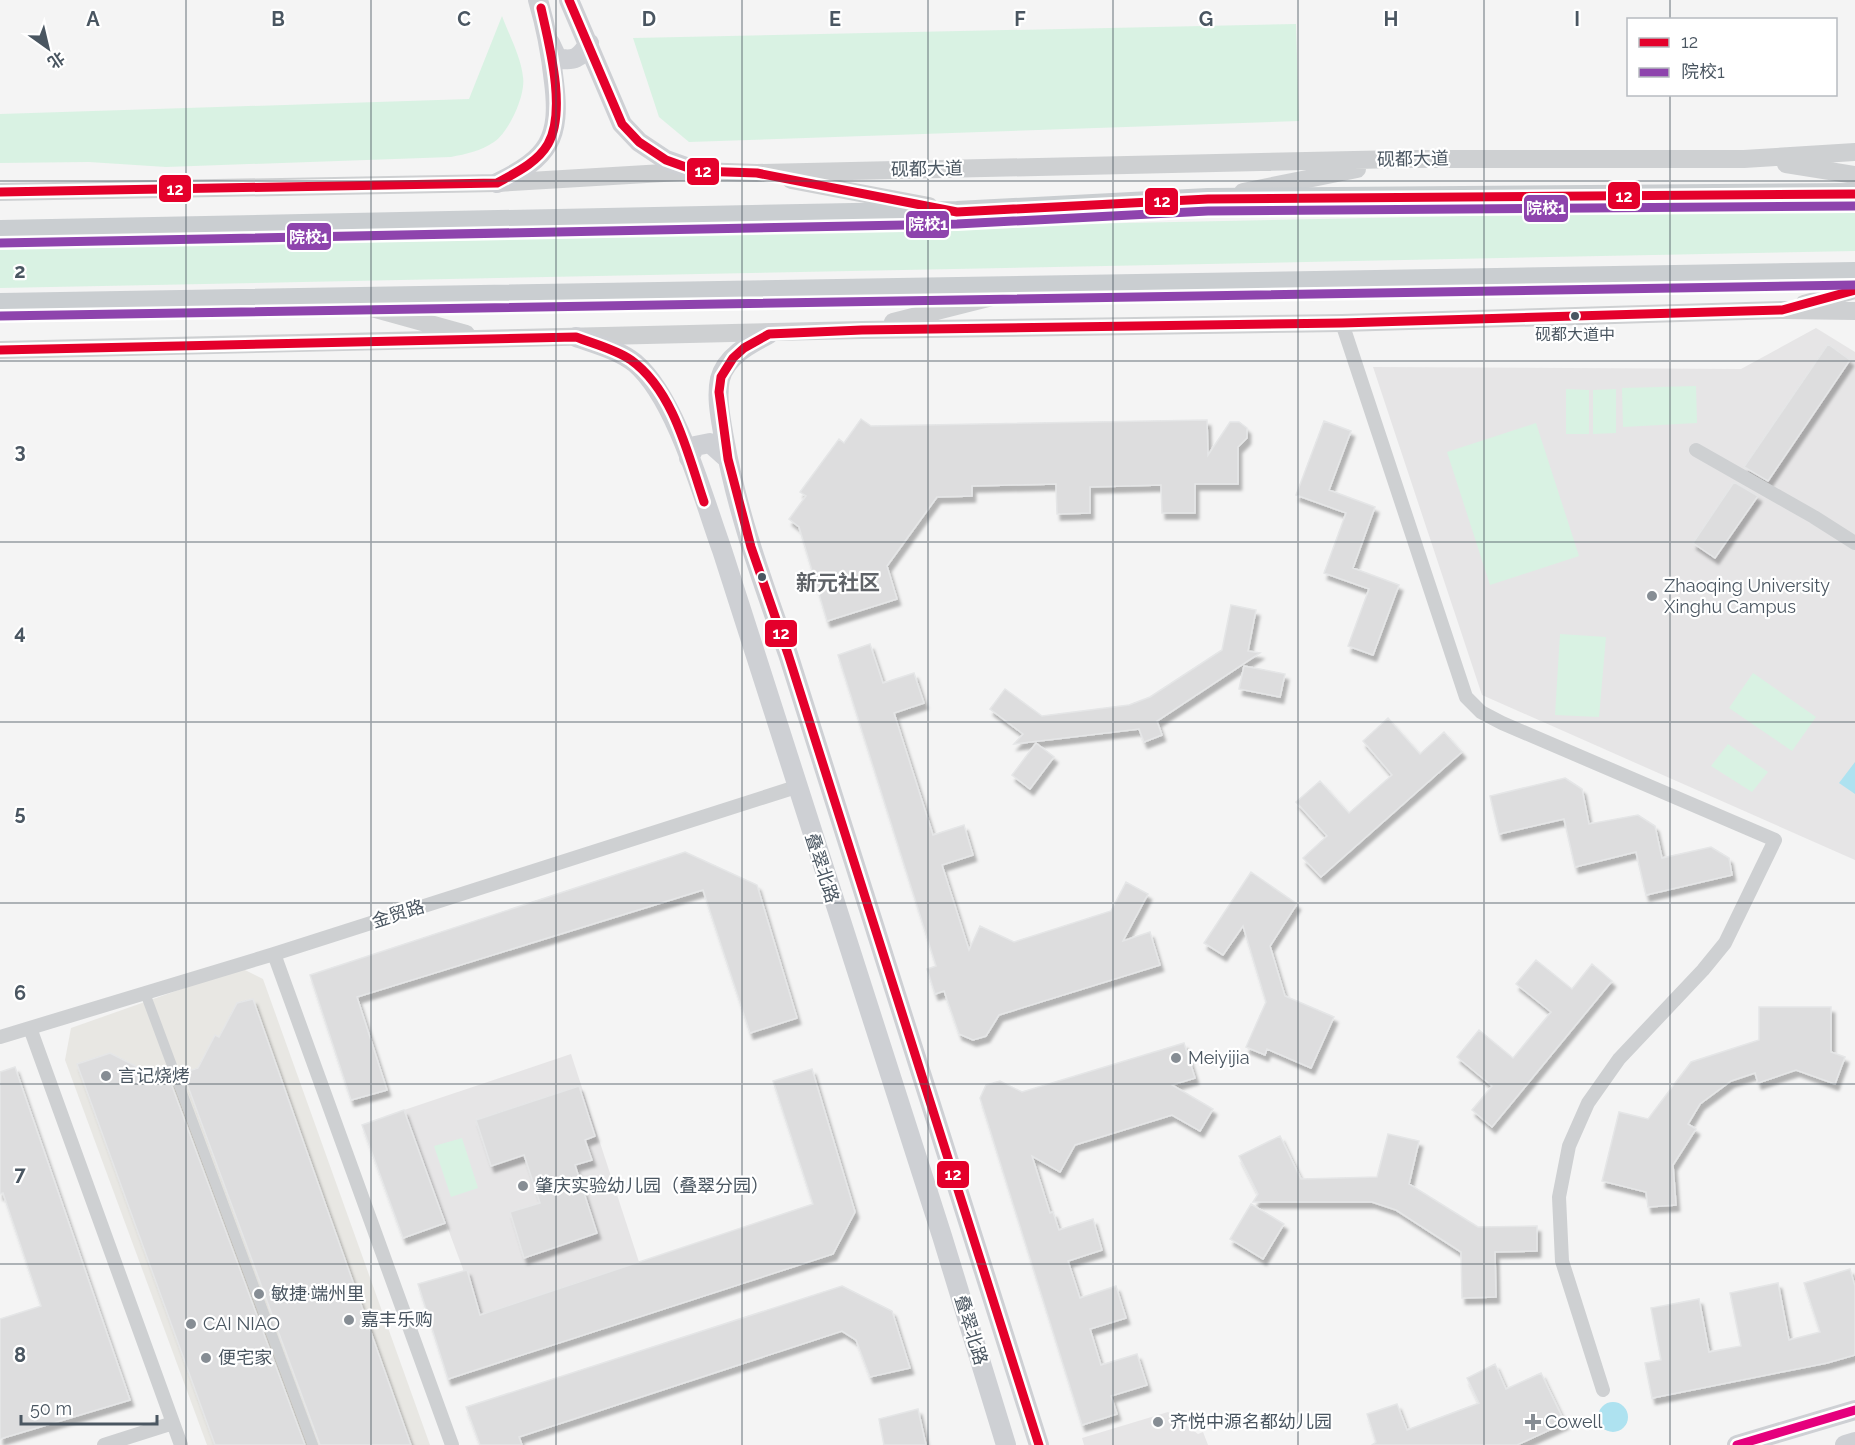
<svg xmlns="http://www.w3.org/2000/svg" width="1855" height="1445" font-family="Raleway,'Noto Sans SC',sans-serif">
  <defs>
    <filter id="shadow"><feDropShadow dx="3.5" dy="6" stdDeviation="1.5" flood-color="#0004"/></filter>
  </defs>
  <rect width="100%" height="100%" fill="#f4f4f4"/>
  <path fill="#e8e7e3" d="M241,968L263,979L430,1445H207L65,1060L71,1028Z"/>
  <path fill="#e6e5e6" d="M1816,328L1855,352V860L1482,695L1373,367L1741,369Z
    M571,1054L639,1262L480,1315L404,1110Z
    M1168,1412L1198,1434L1203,1432L1208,1445H1084L1082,1438Z"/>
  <path fill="#d9f2e3" d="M502,16C509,35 521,57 523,77C526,95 509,132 494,142C481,151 466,154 451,157L166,167L89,162L0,163V114L469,99Z
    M1296,24L1299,121L689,142L659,117L633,38Z
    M1855,208V251L0,288V246Z
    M1696,386L1697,423L1623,427L1622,388Z
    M1566,389L1589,390V434H1566Z
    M1616,389V433L1593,434V390Z
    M1536,423L1579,556L1490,585L1447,452Z
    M1560,634L1606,637L1599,717L1555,715Z
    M1753,673L1816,717L1792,751L1729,708Z
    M1728,744L1768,772L1752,792L1711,766Z
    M462,1138L478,1188L451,1197L434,1146Z"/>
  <path fill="#aee2f0" d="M1855,762V794L1839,783Z
    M1598 1417a15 15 0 1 1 30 0a15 15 0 1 1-30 0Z"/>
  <path fill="#ddddde" stroke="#e5e6e7" stroke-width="1.5" filter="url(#shadow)" d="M1828,344L1850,360L1768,481L1744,467Z
    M861,419L871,426L1207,420L1208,455L1230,422H1239L1247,428V438L1238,447V484H1195V513H1162L1161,485L1090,487V513L1057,514L1056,484L972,486V496L937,497L887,566L897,599L827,621L799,527L789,519L806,496L800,492L839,439L844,443Z
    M1324,421L1351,431L1329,490L1375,507L1353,568L1399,585L1373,655L1348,646L1369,589L1324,573L1346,513L1296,495Z
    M1734,482L1758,496L1715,558L1693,543Z
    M1231,605L1256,610L1248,651L1260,653L1157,721L1162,735L1144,742L1139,729L1014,744L1023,734L990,709L1005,689L1042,716L1129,705L1150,697L1222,650Z
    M870,644L883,683L914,673L924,703L894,713L933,835L964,825L973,855L942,865L969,950L980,926L1014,942L1111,911L1126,882L1148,894L1123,941L1150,932L1160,965L999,1015L986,1036L973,1040L959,1034L944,991L935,994L927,969L936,966L838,655Z
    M1244,666L1285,674L1280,697L1239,689Z
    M1388,718L1420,754L1444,732L1462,752L1321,877L1303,858L1327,836L1296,802L1320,781L1349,813L1392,775L1363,741Z
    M1036,743L1054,757L1030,789L1012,775Z
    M1565,778L1582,789L1589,824L1638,815L1655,826L1662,858L1711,847L1729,858L1732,875L1646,895L1636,852L1575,867L1564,819L1499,834L1490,796Z
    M685,852L757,885L797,1018L750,1033L703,890L357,997L387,1090L351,1100L310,975Z
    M1251,872L1297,904L1270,946L1285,996L1334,1017L1311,1068L1267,1049L1265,1055L1246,1047L1266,1002L1243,926L1223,955L1204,943Z
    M1536,960L1572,989L1592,964L1612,981L1492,1127L1472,1110L1492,1086L1457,1057L1479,1030L1513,1058L1551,1012L1516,984Z
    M253,999L326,1206L411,1445H320L183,1073L198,1068L215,1035L219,1037L237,1003Z
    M1759,1007H1831V1052L1845,1057L1835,1084L1796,1070L1758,1083L1755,1073L1731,1081L1700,1104L1688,1124L1696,1129L1673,1165L1676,1205L1648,1207L1646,1192L1602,1181L1619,1112L1648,1119L1691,1062L1759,1040Z
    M1184,1043L1195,1078L1172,1085L1213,1109L1200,1131L1172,1115L1075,1145L1060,1172L1032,1156L1050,1213L1053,1212L1059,1230L1093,1219L1102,1250L1068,1261L1080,1298L1116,1286L1126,1318L1090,1329L1101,1365L1137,1354L1147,1385L1111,1396L1117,1414L1082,1425L980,1098L986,1085L1000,1081L1022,1092Z
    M110,1053L163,1080L169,1078L305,1445H215L77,1064Z
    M15,1067L130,1400L0,1439V1319L41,1306L3,1193L0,1194V1072Z
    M812,1069L855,1212L833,1254L448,1379L418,1284L467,1270L480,1315L813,1204L773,1081Z
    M579,1086L595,1136L585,1140L592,1160L575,1165L597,1233L524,1258L510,1212L540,1203L524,1155L491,1166L476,1120Z
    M404,1110L445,1223L403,1238L362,1125Z
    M1388,1134L1419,1141L1409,1184L1478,1227L1537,1226V1251L1495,1252L1496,1297L1462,1298L1461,1252L1396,1210L1372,1202H1253L1258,1194L1239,1156L1280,1136L1301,1179L1377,1177Z
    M1251,1204L1284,1224L1263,1259L1230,1239Z
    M1850,1269L1855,1286V1355L1827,1363L1652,1398L1645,1363L1661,1360L1651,1308L1699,1299L1709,1352L1741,1346L1730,1293L1778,1283L1789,1340L1820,1332L1804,1283Z
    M842,1286L892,1311L910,1368L870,1377L856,1340L842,1331L519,1437L522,1445H480L466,1407Z
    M1495,1364L1506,1389L1541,1373L1565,1423L1517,1445H1372L1376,1442L1367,1414L1397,1404L1407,1430L1479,1403L1467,1378Z
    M918,1409L926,1445H884L879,1419Z"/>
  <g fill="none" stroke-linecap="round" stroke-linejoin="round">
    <path stroke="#ced0d2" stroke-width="10" d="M145,993L313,1445"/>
    <path stroke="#ced0d2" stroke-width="14" d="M1342,323L1466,697L1481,712L1502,723L1775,840L1725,943L1703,970L1619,1059L1588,1103L1569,1146L1559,1197L1562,1261L1603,1390
      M1696,450L1814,517L1855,543
      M274,954L452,1445
      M30,1028L181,1445
      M0,1037L274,954L796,787
      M104,1445L173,1423"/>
    <path stroke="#ced0d2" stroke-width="18" d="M1786,164L1855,175
      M791,180L929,206
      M0,192L497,183L697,171L757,173L1402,159H1744L1855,152
      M1243,192L1357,169
      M354,303L466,334
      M1804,304L1855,290
      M893,322L1008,293
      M0,350L862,330L1342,323L1782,310L1855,311"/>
    <path stroke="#ced0d4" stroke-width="20" d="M569,0L622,124L639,142L666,160L697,171
      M550,43L557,58C574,62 580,58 589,43
      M497,183C549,158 561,138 554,82C551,54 546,27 538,0
      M769,334C750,344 726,356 720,379C716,398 721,420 724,438C737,513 763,583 788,654L1039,1445
      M576,337C596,344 619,350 635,363C677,399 703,498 722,550L942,1236L1006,1445
      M689,458L695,446L710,443L728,459
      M1737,1445L1855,1410
      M1845,1445L1855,1442"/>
    <path stroke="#caced1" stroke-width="22" d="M0,231L957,212L1208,199L1855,194
      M0,304L1855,273"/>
    <defs>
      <path id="bus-1" d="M569,0L622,124L639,142L666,160L697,171L757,173L957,212L1208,199L1855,194
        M0,192L497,183C515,173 537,163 548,144C567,111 549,44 541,8
        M0,350L576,337C594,344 615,349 631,360C674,391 688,455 704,502
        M1039,1445L788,654L751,547L728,459L719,392L721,377L733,358L744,348L769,334L862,330L1342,323L1782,310L1855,290"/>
      <path id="bus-2" d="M0,243L957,224L1208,211L1855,206
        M0,316L1855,285"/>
      <path id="bus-3" d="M1737,1445L1855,1410"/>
    </defs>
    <use href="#bus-1" stroke="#fff" stroke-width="14"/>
    <use href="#bus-2" stroke="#fff" stroke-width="14"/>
    <use href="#bus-3" stroke="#fff" stroke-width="14"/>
    <use href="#bus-1" stroke="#e4002b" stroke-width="9"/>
    <use href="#bus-2" stroke="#8e44ad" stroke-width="9"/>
    <use href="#bus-3" stroke="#e5007d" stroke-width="9"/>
  </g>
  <path fill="none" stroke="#4a5661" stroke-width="1.5" stroke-opacity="0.55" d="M186,0V1445M371,0V1445M556,0V1445M742,0V1445M928,0V1445M1113,0V1445M1298,0V1445M1484,0V1445M1670,0V20M1670,94V1445M0,181H1855M0,361H1855M0,542H1855M0,722H1855M0,903H1855M0,1084H1855M0,1264H1855"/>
  <g fill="#4a5661" stroke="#fff" stroke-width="2">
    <circle cx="1575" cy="316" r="5"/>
    <circle cx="762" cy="577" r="5"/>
  </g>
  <g fill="#868d94" stroke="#fff" stroke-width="2">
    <circle cx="1652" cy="596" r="6"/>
    <circle cx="1176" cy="1058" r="6"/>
    <circle cx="106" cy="1076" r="6"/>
    <circle cx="523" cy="1186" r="6"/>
    <circle cx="259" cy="1294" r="6"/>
    <circle cx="349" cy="1320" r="6"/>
    <circle cx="191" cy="1324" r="6"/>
    <circle cx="206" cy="1358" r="6"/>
    <circle cx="1158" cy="1422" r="6"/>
    <path d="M1530 1413h6v6h6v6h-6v6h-6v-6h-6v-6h6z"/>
  </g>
  <g text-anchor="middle" stroke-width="4.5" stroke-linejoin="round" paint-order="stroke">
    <g font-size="16" fill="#4a5661" stroke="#fff">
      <text x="1575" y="340">砚都大道中</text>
    </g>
    <g font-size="18" fill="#4a5661" stroke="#fff">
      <text transform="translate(1413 159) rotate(-1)" y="6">砚都大道</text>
      <text transform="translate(927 169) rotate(-1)" y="6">砚都大道</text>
      <text transform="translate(822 868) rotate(72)" y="6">叠翠北路</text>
      <text transform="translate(398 914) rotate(-18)" y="6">金贸路</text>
      <text transform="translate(971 1330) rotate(73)" y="6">叠翠北路</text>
    </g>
    <g font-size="18" fill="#4a5661" stroke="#fff" text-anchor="start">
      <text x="1664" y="592">Zhaoqing University<tspan x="1664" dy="21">Xinghu Campus</tspan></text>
      <text x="1188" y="1064">Meiyijia</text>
      <text x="118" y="1082">言记烧烤</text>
      <text x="535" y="1192">肇庆实验幼儿园（叠翠分园）</text>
      <text x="271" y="1300">敏捷·端州里</text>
      <text x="361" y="1326">嘉丰乐购</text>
      <text x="203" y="1330">CAI NIAO</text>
      <text x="218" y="1364">便宅家</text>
      <text x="1170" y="1428">齐悦中源名都幼儿园</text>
      <text x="1545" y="1428">Cowell</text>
    </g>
    <g font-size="21" font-weight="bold" fill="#5f6368" stroke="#fff">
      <text x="838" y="590">新元社区</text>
    </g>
  </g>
  <g font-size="20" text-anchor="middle" font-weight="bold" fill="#4a5661" stroke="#fff" stroke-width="4.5" stroke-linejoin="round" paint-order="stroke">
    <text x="93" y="26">A</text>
    <text x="278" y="26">B</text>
    <text x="464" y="26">C</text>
    <text x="649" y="26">D</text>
    <text x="835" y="26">E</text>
    <text x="1020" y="26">F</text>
    <text x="1206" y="26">G</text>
    <text x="1391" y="26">H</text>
    <text x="1577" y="26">I</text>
    <text x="20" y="278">2</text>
    <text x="20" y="458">3</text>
    <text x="20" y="639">4</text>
    <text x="20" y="820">5</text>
    <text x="20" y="1000">6</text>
    <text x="20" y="1181">7</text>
    <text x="20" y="1362">8</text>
  </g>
  <g stroke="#fff" stroke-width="2">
    <rect x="686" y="157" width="34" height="29" rx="6" fill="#e4002b"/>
    <rect x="158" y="174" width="34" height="29" rx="6" fill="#e4002b"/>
    <rect x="1607" y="181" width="34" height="29" rx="6" fill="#e4002b"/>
    <rect x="1144" y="187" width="35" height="29" rx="6" fill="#e4002b"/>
    <rect x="1523" y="194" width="46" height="29" rx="6" fill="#8e44ad"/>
    <rect x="905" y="210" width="45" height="29" rx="6" fill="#8e44ad"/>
    <rect x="286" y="222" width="46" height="29" rx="6" fill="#8e44ad"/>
    <rect x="764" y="619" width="34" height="29" rx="6" fill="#e4002b"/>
    <rect x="936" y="1160" width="34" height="29" rx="6" fill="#e4002b"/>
  </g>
  <g font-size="16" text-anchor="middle" font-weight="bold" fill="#fff">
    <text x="703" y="177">12</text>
    <text x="175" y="195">12</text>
    <text x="1624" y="202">12</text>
    <text x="1162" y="207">12</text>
    <text x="1546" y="214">院校1</text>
    <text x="928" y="230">院校1</text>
    <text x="309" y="243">院校1</text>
    <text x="781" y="639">12</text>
    <text x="953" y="1180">12</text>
  </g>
  <rect x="1627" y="18" width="210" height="78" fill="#ffffff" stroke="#b7bbc0" stroke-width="1.5"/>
  <rect x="1639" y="38" width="30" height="9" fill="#e4002b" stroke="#b7bbc0" stroke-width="1.5"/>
  <text x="1681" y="48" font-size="18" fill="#4a5661">12</text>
  <rect x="1639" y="68" width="30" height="9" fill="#8e44ad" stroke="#b7bbc0" stroke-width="1.5"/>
  <text x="1681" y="78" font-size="18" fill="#4a5661">院校1</text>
  <g transform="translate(48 48) rotate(146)" stroke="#ffffff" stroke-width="4.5" paint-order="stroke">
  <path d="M0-4.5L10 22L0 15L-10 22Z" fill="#4a5661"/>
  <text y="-9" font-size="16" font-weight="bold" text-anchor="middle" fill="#4a5661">北</text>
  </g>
  <path d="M21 1415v9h136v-9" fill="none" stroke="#4a5661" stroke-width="3"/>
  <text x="30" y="1415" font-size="18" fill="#4a5661" stroke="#ffffff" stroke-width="4.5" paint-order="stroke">50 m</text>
</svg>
